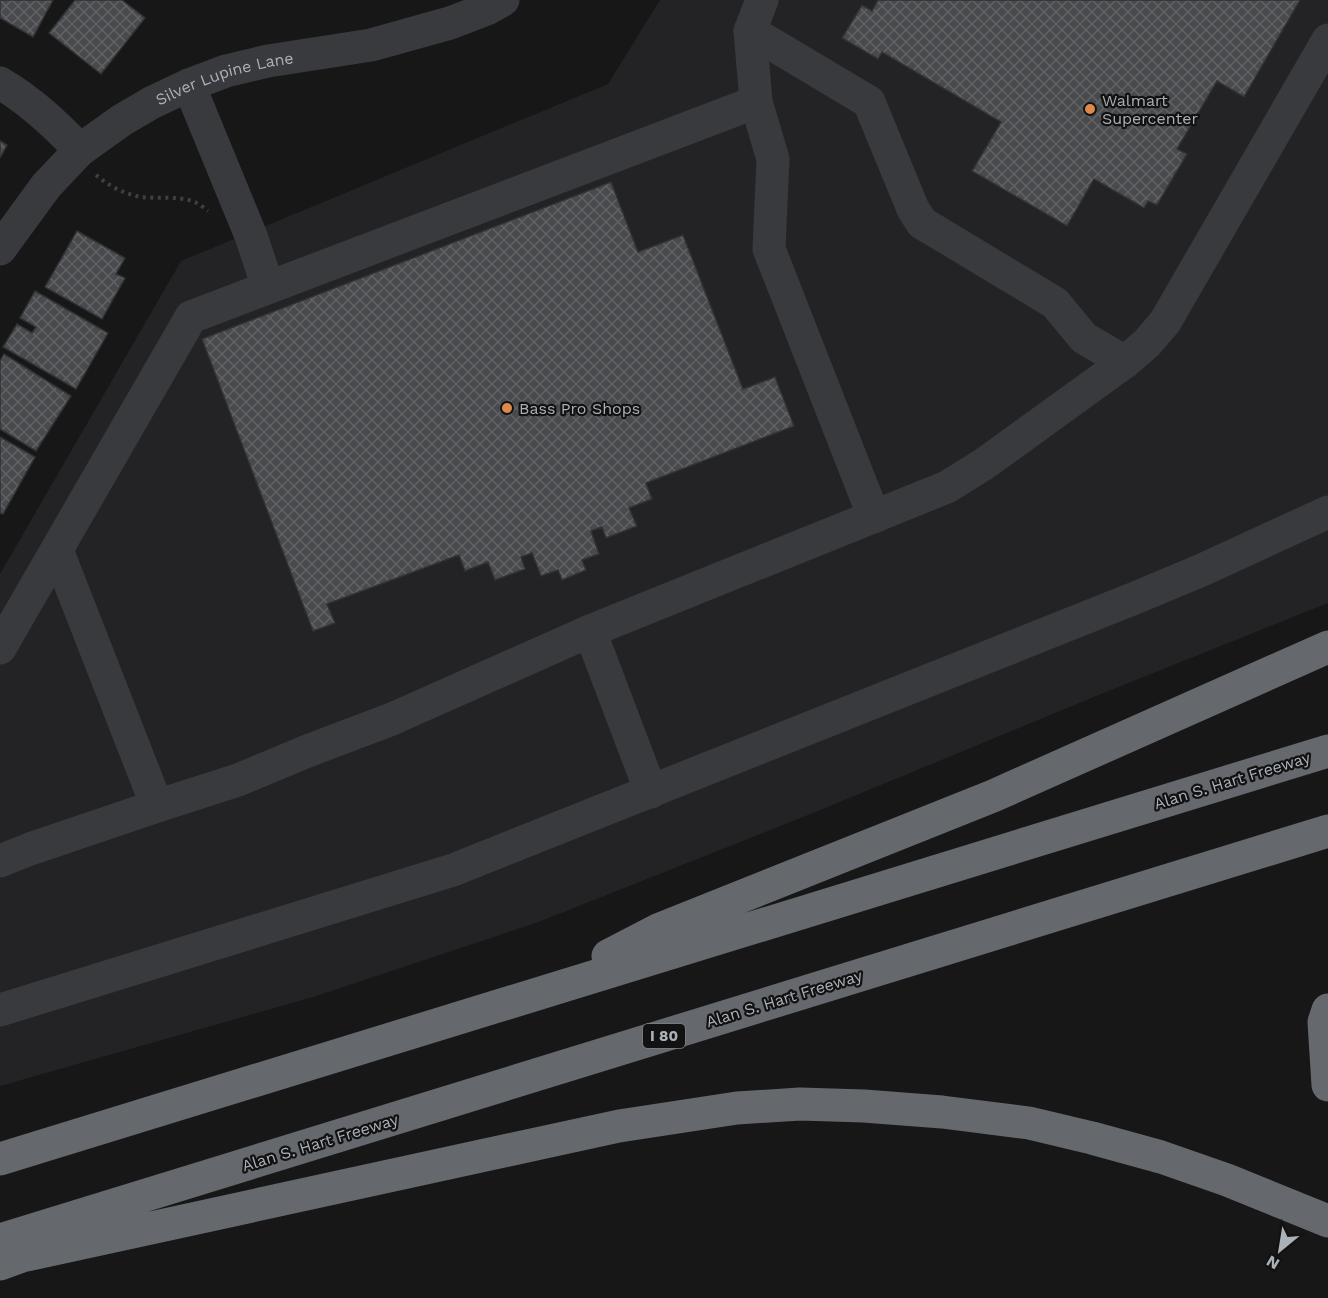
<svg xmlns="http://www.w3.org/2000/svg" width="1328" height="1298" font-family="'Work Sans',sans-serif">
  <defs>
    <pattern id="building-cross-hatch" width="8" height="8" patternUnits="userSpaceOnUse" patternTransform="scale(1.5)"><rect width="8" height="8" fill="#494a4d"/><path d="M0 0l8 8M0 8l8-8" fill="none" stroke="#616264"/></pattern>
  </defs>
  <rect width="100%" height="100%" fill="#171718"/>
  <path fill="#232325" d="M660,0H1328V603L1101,694L818,811L536,923L313,997L0,1086V574L181,261L608,84Z"/>
  <path fill="url(#building-cross-hatch)" stroke="#313234" stroke-width="1.5" d="M0,0H53L33,37L0,18Z
    M75,0H122L145,18L101,74L49,33Z
    M878,0H1300L1244,97L1217,81L1177,149L1187,154L1157,205L1148,201L1144,208L1094,179L1067,226L972,171L1001,122L882,52L878,59L842,38L862,5L872,11Z
    M0,141L7,145L0,158Z
    M611,182L638,252L683,235L743,389L775,377L794,426L646,483L652,499L629,508L637,526L606,538L602,527L591,531L599,554L582,560L586,570L562,580L558,570L541,576L532,553L521,557L525,569L495,580L488,562L465,571L459,555L327,604L335,623L313,631L202,339Z
    M77,231L125,258L116,274L125,278L102,319L45,287Z
    M35,291L108,333L76,389L3,347L17,324L32,333L36,327L20,318Z
    M4,354L71,396L36,451L0,429V361Z
    M0,437L35,457L3,514L0,513Z"/>
  <g fill="none" stroke-linecap="round" stroke-linejoin="round">
    <path stroke="#3e4144" stroke-width="4" stroke-dasharray="3 4.5" stroke-linecap="butt" d="M96,175C109,186 124,194 141,197C159,199 180,195 197,203C201,205 205,209 208,211"/>
    <g stroke="#383a3d" stroke-width="33">
      <path d="M762,0L750,31L869,102L913,209L922,223L1055,303L1084,338L1125,362"/>
      <path d="M0,83C30,100 56,125 80,150"/>
      <path d="M189,85L251,236L268,287"/>
      <path d="M756,102L773,159L769,249L874,517"/>
      <path id="s1" d="M0,249L46,186L80,150L122,120L151,103L189,85L226,71L268,61L371,45L450,23L489,8L503,0"/>
      <path d="M57,550L157,806"/>
      <path d="M0,648L191,317L756,102L750,31"/>
      <path d="M651,792L590,631L947,487L984,464L1125,362L1147,343L1165,322L1328,40"/>
      <path d="M0,861L30,849L157,806L238,780L305,752L392,719L590,631"/>
      <path d="M0,1010L453,870L1135,598L1202,570L1328,512"/>
    </g>
    <path stroke="#65696d" stroke-width="33" d="M608,956L660,929L993,796L1328,647
      M1328,1010L1324,1022L1328,1085
      M0,1159L1328,751
      M0,1240L1328,831
      M0,1264L22,1256L619,1126L737,1108L800,1104L864,1106L942,1112L1029,1123L1092,1138L1161,1157L1227,1180L1328,1221"/>
  </g>
  <g fill="#dd894b" stroke="#121213" stroke-width="2">
    <circle cx="1090" cy="109" r="6"/>
    <circle cx="507" cy="408" r="6"/>
  </g>
  <g text-anchor="middle" stroke-width="4.5" stroke-linejoin="round" paint-order="stroke">
    <rect fill="#121213" stroke="#7c8186" stroke-width="1.5" x="643" y="1024" width="42" height="24" rx="4.5"/>
    <g font-size="15" font-weight="bold" fill="#aab1b7">
      <text x="664" y="1041">I 80</text>
    </g>
    <g font-size="16" fill="#aab1b7" stroke="#121213">
      <text dy="6" stroke="none"><textPath href="#s1" startOffset="291">Silver Lupine Lane</textPath></text>
      <text transform="translate(1232 780) rotate(-17)" y="6">Alan S. Hart Freeway</text>
      <text transform="translate(784 998) rotate(-17)" y="6">Alan S. Hart Freeway</text>
      <text transform="translate(320 1142) rotate(-17)" y="6">Alan S. Hart Freeway</text>
    </g>
    <g font-size="16" fill="#aab1b7" stroke="#121213" text-anchor="start">
      <text x="1102" y="106">Walmart<tspan x="1102" dy="18">Supercenter</tspan></text>
      <text x="519" y="414">Bass Pro Shops</text>
    </g>
  </g>
  <g transform="translate(1280 1250) rotate(210)" stroke="#121213" stroke-width="4.5" paint-order="stroke">
  <path d="M0-4.5L10 22L0 15L-10 22Z" fill="#aab1b7"/>
  <text y="-9" font-size="16" font-weight="bold" text-anchor="middle" fill="#aab1b7">N</text>
  </g>
</svg>
